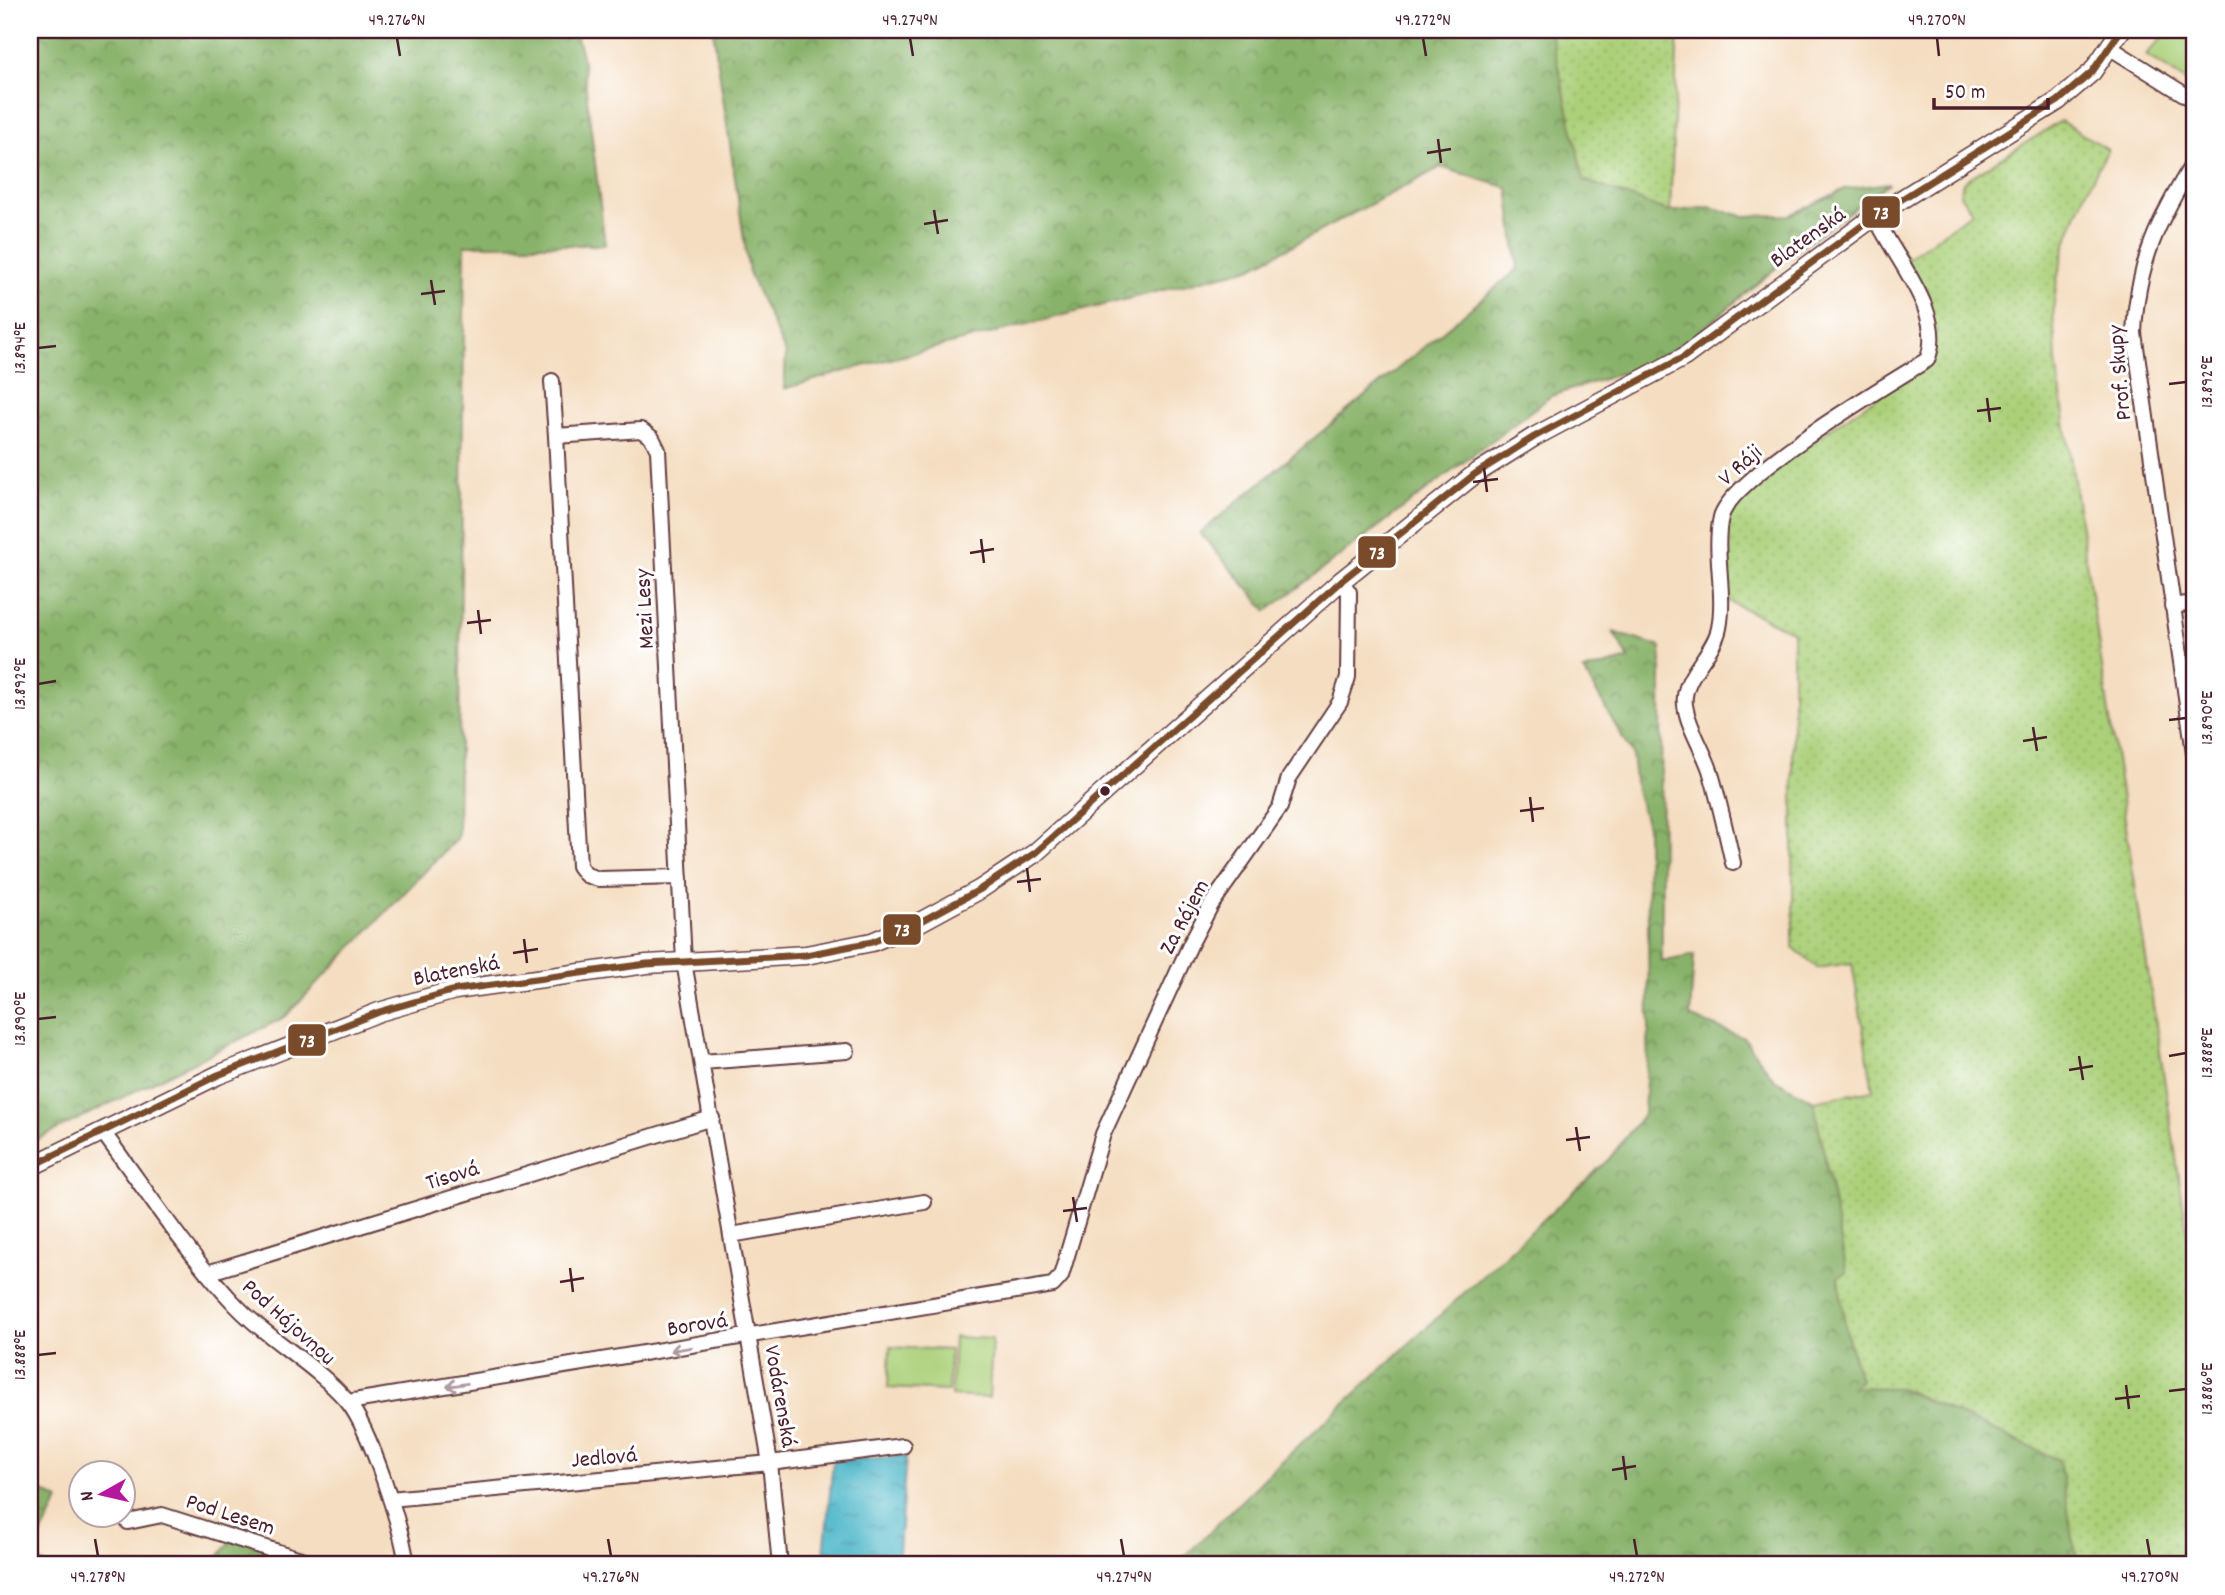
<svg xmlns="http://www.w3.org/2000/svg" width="2225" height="1595" font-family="Dekko,sans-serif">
  <defs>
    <pattern id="forest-crowns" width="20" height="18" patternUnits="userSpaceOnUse" patternTransform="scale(1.75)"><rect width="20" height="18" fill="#88b269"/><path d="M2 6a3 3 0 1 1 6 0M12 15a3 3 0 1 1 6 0" fill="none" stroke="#719057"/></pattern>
    <pattern id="garden-dots" width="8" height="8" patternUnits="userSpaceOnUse" patternTransform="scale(1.75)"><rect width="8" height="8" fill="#abd079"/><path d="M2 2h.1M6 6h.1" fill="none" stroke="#95b269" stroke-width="1.8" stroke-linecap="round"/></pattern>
    <pattern id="water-ripples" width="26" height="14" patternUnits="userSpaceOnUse" patternTransform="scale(1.75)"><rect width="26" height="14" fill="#4ab5c7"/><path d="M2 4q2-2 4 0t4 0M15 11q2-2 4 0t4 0" fill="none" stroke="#4093a2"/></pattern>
  </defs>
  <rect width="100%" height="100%" fill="#fff"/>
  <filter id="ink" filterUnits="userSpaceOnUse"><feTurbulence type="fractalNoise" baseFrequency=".0143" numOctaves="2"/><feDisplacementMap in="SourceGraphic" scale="14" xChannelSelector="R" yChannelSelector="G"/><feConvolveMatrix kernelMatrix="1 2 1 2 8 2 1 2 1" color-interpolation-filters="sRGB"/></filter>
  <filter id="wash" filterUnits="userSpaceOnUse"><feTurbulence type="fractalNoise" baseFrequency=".00686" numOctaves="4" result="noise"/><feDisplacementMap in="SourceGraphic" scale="28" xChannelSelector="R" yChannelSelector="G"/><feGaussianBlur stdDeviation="1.57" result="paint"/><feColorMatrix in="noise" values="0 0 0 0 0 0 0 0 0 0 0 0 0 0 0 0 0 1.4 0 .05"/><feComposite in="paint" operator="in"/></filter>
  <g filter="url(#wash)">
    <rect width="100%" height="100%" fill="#f4ddc0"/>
    <path fill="#abd079" stroke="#7a7852" stroke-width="2" d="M2169,30H2195V87L2146,55Z
      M954,1337L992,1339L989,1398L951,1396Z
      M890,1347L950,1350L948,1391L888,1388Z"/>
    <path fill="url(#forest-crowns)" stroke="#69684a" stroke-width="2" d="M30,30H575L582,56L605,245H465L458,837L285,1017L30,1143Z
      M713,30H1550L1585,180L1670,212L1709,207L1743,216L1790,215L1845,189L1889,183L1801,247L1668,358L1551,396L1267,611L1200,533L1518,269L1508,188L1441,167L1250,268L859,367L784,389L786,354L749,273Z
      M1613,632L1661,647L1662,962L1694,955L1690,1017L1744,1038L1774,1079L1814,1101L1847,1274L1846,1330L1860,1380L1853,1387L1900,1388L2059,1460L2078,1565H1176L1279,1464L1609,1159L1644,1113L1649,1027L1647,826L1636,790L1632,754L1584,671L1629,659Z
      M30,1485L59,1500L30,1557L46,1565H30Z
      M236,1534L325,1565H213Z"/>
    <path fill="url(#garden-dots)" stroke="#7a7852" stroke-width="2" d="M1550,30H1678L1670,212L1584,180Z
      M2061,121L2108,150C2081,197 2059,248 2054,303C2052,322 2056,343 2056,362L2195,1283V1565H2078L2059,1460L1901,1388L1852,1387L1860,1380L1846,1330L1838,1277L1847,1273L1814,1101L1873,1090L1852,963L1817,968L1793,947V632L1728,601L1721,509L1735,493L1918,369L1937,331L1899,247L1908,258L1972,212L1960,195L1963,182Z"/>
    <path fill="url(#water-ripples)" stroke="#4a6a79" stroke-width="2" d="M906,1456L898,1565H823L833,1461Z"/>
  </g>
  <g filter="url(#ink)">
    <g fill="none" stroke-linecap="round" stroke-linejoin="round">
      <defs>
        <path id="minor" d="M2109,47L2195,101
          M2195,160C2159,219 2137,262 2134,333L2195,760
          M552,381L556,436
          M2172,606L2195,603
          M1733,863C1726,832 1719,800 1710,770C1703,749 1688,727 1685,705C1681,677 1714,654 1719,628C1726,592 1713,552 1721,517C1731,477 1888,384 1927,360C1947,314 1893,257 1875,216
          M680,877L599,879L586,875L579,866L556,436L641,430L652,438L658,450L684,962L770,1463L780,1565
          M702,1062L847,1051
          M102,1131C144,1187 183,1248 231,1300C265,1338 314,1363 347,1401C370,1428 402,1529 407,1565
          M731,1235L924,1202
          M207,1273L712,1118
          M348,1402L1053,1285L1061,1276L1103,1134L1191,943L1211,905L1280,807L1289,778L1340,702L1348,677L1349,592L1341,581
          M390,1499L770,1463L903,1446
          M128,1522L162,1515L319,1565"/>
        <path id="tertiary" d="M30,1167L218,1075L379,1012L455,990L647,964L806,955L872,942L920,922L979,890L1035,853L1341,581L1475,474L1534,437L1684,357L1875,216L2058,101L2092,72L2121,30"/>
      </defs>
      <use href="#minor" stroke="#643c41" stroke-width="18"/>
      <use href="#tertiary" stroke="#643c41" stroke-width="21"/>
      <use href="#minor" stroke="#fff" stroke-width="14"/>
      <use href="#tertiary" stroke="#fff" stroke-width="18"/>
      <defs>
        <path id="bus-1" d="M30,1167L218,1075L379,1012L455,990L647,964L806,955L872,942L920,922L979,890L1035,853L1341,581L1475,474L1534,437L1684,357L1875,216L2058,101L2092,72L2121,30"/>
      </defs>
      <use href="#bus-1" stroke="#fff" stroke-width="12"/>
      <use href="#bus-1" stroke="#7a4b2a" stroke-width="7"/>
    </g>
    <defs><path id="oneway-shaft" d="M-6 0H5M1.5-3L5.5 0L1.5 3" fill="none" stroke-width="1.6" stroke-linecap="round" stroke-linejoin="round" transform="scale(1.75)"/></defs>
    <g stroke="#ae9aa0">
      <use href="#oneway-shaft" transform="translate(681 1349) rotate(171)"/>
      <use href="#oneway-shaft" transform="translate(457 1385) rotate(171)"/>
    </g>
  </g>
  <path fill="none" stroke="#4a1f2b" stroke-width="2.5" d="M397,38L400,56M910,38L913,56M1423,38L1426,56M1937,38L1939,56M1438,139L1441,163M1427,153L1451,149M934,210L938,234M924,224L948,220M431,280L435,305M421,294L445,291M38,348L56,346M2169,384L2186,382M1987,398L1990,422M1977,411L2001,408M1484,468L1487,492M1473,482L1498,479M981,539L984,563M970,553L994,549M478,610L481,634M467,623L491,620M38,684L56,681M2169,720L2186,718M2033,727L2037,751M2023,741L2047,737M1530,797L1533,822M1520,811L1544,808M1027,868L1030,892M1017,882L1041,879M524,939L527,963M513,953L538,949M38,1019L56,1017M2079,1056L2083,1080M2169,1056L2186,1053M2069,1070L2093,1066M1576,1127L1580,1151M1566,1140L1590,1137M1073,1197L1077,1222M1063,1211L1087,1208M570,1268L573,1292M560,1282L584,1278M38,1355L56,1353M2126,1385L2129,1409M2169,1391L2186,1389M2115,1399L2140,1396M1623,1456L1626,1480M1612,1470L1636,1466M95,1539L98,1556M608,1539L611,1556M1121,1539L1124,1556M1634,1539L1637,1556M2147,1539L2150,1556"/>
  <circle fill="#4a1f2b" stroke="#fff" stroke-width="2.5" cx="1105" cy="791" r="6"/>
  <g text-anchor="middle" stroke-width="6" stroke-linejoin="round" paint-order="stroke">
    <g font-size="23" fill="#4a1f2b" stroke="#fff">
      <text transform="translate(1807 236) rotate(-36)" y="8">Blatenská</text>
      <text transform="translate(2118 373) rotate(-95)" y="8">Prof. Skupy</text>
      <text transform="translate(1739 464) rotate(-41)" y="8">V Ráji</text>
      <text transform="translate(643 609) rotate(-93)" y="8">Mezi Lesy</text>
      <text transform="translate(1183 916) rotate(-62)" y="8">Za Rájem</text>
      <text transform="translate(456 969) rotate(-11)" y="8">Blatenská</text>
      <text transform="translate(452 1174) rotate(-17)" y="8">Tisová</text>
      <text transform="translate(290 1321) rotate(42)" y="8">Pod Hájovnou</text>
      <text transform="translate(697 1323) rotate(-9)" y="8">Borová</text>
      <text transform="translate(782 1396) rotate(80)" y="8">Vodárenská</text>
      <text transform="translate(604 1456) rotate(-5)" y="8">Jedlová</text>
      <text transform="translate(231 1513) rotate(18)" y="8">Pod Lesem</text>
    </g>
  </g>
  <g stroke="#fff" stroke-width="2.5">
    <rect x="1861" y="195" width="40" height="34" rx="7" fill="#7a4b2a"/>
    <rect x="1357" y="535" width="40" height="34" rx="7" fill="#7a4b2a"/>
    <rect x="882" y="913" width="40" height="33" rx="7" fill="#7a4b2a"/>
    <rect x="287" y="1023" width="40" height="34" rx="7" fill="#7a4b2a"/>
  </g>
  <g font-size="19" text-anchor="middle" font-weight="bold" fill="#fff">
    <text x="1881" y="219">73</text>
    <text x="1377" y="559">73</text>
    <text x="902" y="936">73</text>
    <text x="307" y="1047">73</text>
  </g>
  <rect width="2225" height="1595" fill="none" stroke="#fff" stroke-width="77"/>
  <g transform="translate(102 1494) rotate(262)"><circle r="33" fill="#ffffff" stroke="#b7a5aa" stroke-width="2"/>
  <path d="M0-5L12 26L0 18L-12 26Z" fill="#b5179e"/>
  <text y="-10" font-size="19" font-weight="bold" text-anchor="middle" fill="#4a1f2b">N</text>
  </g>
  <path d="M1934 98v10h114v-10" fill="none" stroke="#4a1f2b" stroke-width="3.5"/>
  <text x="1945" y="98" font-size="21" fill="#4a1f2b" stroke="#ffffff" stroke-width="5" paint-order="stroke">50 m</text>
  <rect x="38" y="38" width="2148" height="1518" fill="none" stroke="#4a1f2b" stroke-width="2.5"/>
  <g font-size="18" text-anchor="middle" fill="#4a1f2b">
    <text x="397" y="25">49.276°N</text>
    <text x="910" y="25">49.274°N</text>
    <text x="1423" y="25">49.272°N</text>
    <text x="1937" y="25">49.270°N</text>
    <text transform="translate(19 348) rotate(-90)" y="6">13.894°E</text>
    <text transform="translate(2206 382) rotate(-90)" y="6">13.892°E</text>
    <text transform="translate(19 684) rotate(-90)" y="6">13.892°E</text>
    <text transform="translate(2206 718) rotate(-90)" y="6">13.890°E</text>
    <text transform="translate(19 1019) rotate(-90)" y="6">13.890°E</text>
    <text transform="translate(2206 1053) rotate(-90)" y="6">13.888°E</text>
    <text transform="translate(19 1355) rotate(-90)" y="6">13.888°E</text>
    <text transform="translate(2206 1389) rotate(-90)" y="6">13.886°E</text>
    <text x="98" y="1582">49.278°N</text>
    <text x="611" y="1582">49.276°N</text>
    <text x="1124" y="1582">49.274°N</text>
    <text x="1637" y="1582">49.272°N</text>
    <text x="2150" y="1582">49.270°N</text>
  </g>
</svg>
